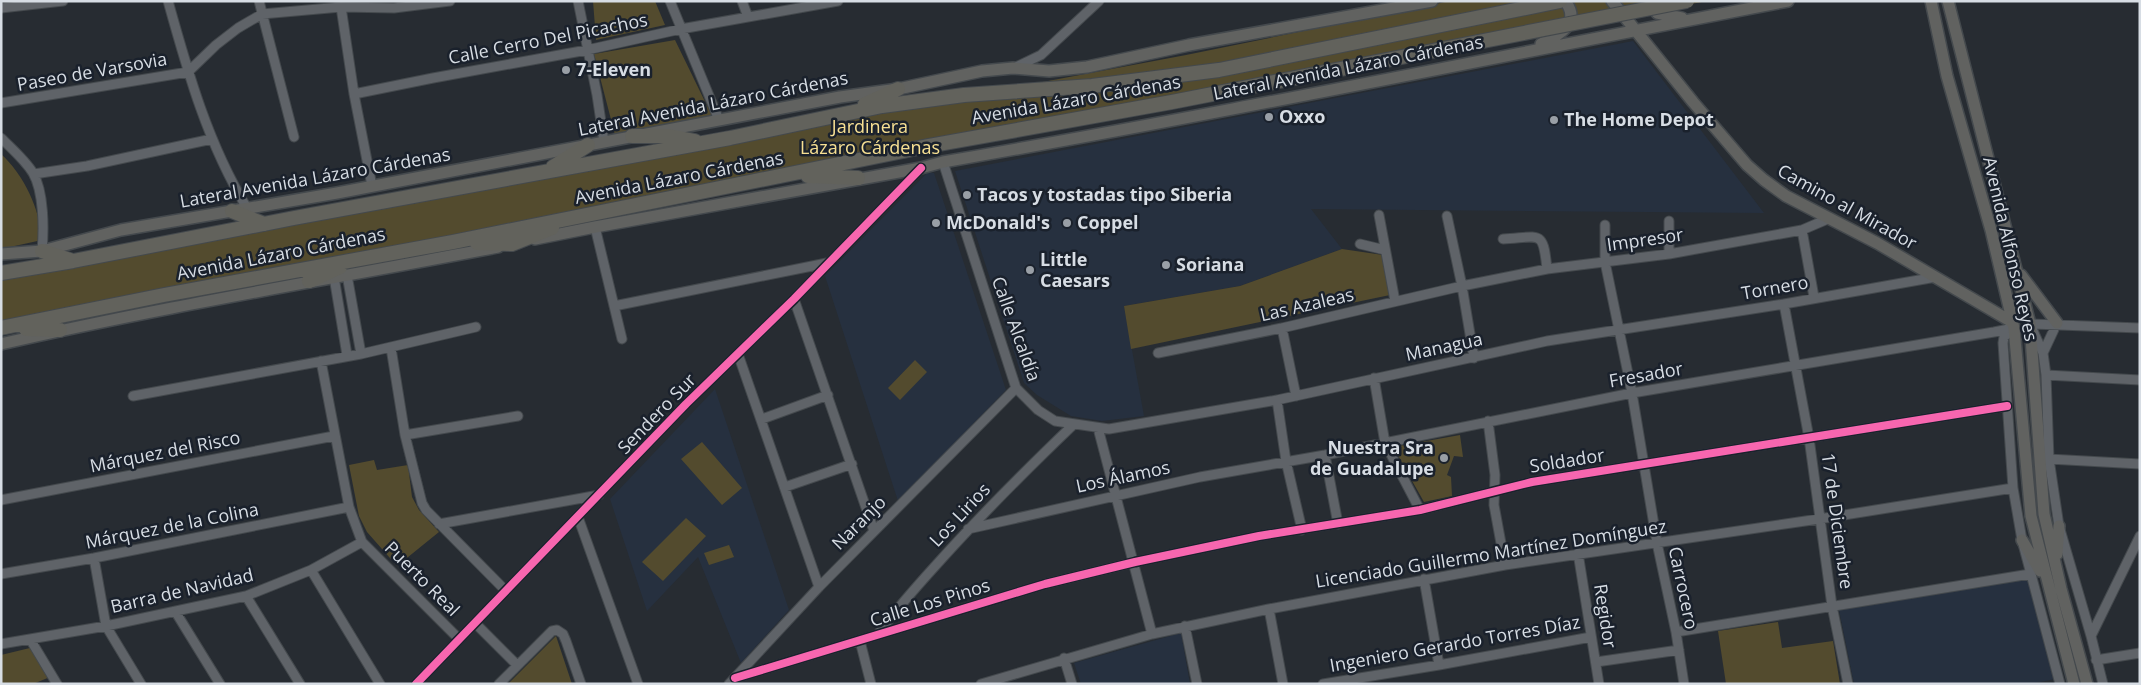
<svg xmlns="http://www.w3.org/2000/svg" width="2141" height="685" font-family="'Open Sans',sans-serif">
  <rect width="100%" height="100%" fill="#272c32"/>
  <path fill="#26303f" d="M1633,41L1764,213L1311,209L1342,249L1240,286L1124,306L1144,416L1102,421L1071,416L1037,395L1024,383L955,171Z
    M928,172L934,173L1006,390L898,501L825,276Z
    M715,389L789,610L741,663L698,557L647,611L610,499Z
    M2027,574L2055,679L2031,684H1854L1839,610Z
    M1181,633L1190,684H1081L1074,663Z"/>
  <path fill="#534b2e" d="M593,1H655L665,25L596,40Z
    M1450,1H1707L1,325V278L1186,55Z
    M675,40L713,118L615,135L594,54Z
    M1,154C24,175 40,209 42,240L1,249Z
    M1342,249L1383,255L1390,295L1131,349L1124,306L1240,286Z
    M915,360L927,372L900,400L888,388Z
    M1460,435L1463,457L1454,456L1447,475L1451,477L1452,496L1424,502L1393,447Z
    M702,442L742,488L722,505L681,459Z
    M374,460L377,470L408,465L412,497L419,510L439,532L397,566L367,532L359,516L349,465Z
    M686,518L706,536L663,581L642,562Z
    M729,545L734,557L709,565L704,553Z
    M1778,622L1782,648L1833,641L1840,684H1726L1718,631Z
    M556,636L572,684H508Z
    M34,647L50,677L33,684H1V655Z"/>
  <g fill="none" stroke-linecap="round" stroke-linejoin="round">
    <defs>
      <path id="minor" d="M168,1C188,73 208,144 247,208
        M259,1L294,137
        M578,1L597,95L604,142
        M670,1L719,120
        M742,1L748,17
        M341,7L354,94L372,186
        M1,8L63,1
        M1016,67L1041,55L1099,1
        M354,94L433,78L587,50L681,29L838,1
        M1,103L188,72L216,45L238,28L262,14L341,7L394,8L450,1
        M1,138C12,149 25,160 33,173C44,192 44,229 42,251
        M943,162L1016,388L1038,410L1055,421L1109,429L1277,400L1547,341L1784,304L1936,277
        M34,174L87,166L212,139
        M1379,215L1395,301
        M1447,216L1462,286L1474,358
        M1669,221V254
        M1605,225V262L1632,393L1657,543L1676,632L1684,684
        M595,227L622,339
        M1802,230L1814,297
        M1503,239C1541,237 1543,229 1547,269
        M1360,244L1385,250
        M347,275L361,354
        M334,277L347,355
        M794,299L874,531
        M1784,304L1809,438L1832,606L1848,684
        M614,306L827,263
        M1282,328L1296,396
        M2014,328L2004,337L2003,343L2013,488L2022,540L2060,684
        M391,348L405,435L422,503L426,510L506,591
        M1158,353L1282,328L1462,286L1547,269L1669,254L1802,230L1830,218
        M2043,353L2057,323
        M738,354L819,587
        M321,361L349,507L362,542L459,639
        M2046,375L2140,380
        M1374,378L1385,443L1420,510
        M133,396L361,354L476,327
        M1277,400L1286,461L1302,530
        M762,419L828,395
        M1488,421L1495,475L1494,505L1505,565
        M1098,428L1152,634
        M405,435L518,416
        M1325,455L1338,524
        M2049,459L2140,464
        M785,487L852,464
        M1,500L334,436
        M578,517L638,684
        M439,524L599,495
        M968,529L1200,477L1325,455L1632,393L1994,332L2014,328
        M1578,553L1599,684
        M94,558L106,626L141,684
        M311,570L380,684
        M1,574L94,558L349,507
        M1424,579L1439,665
        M246,596L300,684
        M1269,609L1283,684
        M175,611L220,684
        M475,623L517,665
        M1185,626L1197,684
        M1676,632L2030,574
        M879,633C897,608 917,586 937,564C981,515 1026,470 1073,425
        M2091,636L2140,536
        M30,639L57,684
        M860,641L871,684
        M1,644L106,626L246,596L311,570L362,542
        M1064,658L1072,684
        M2096,660L2140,653
        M1596,662L1679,650
        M735,678L1045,584L1135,562L1259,536L1420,510L1532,482L2007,406
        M416,684L686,404L794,299L921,168
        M499,684L552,631L557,630L563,634L566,641L581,684
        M729,684L819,587L1016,388
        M981,684L1152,634L1269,609L1505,565L1819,519L2013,488
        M1323,684L1439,665L1591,637
        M2103,684L2091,636L2059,526L2049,459L2046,375L2043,353L2030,324L2140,328"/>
      <path id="major" d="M1612,1L1693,102L1747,165L1764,180L1786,196L1877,243L2012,322
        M1648,1L1657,13L1682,18
        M1931,1L1947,76L1991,230L2014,328L2031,516L2074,684
        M1948,1L2030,324L2044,514L2061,589L2087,684
        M1541,44C1559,35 1582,23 1565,1
        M535,239L595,227L921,168L943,162C1225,113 1506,55 1788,1
        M1,254L42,251L121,230L337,193L840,97L898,89L982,71L1013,68L1049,71L1087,67L1189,45L1432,1
        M2021,275L2057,323
        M1,344C166,306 332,279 498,247
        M2022,540L2040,571
        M2057,554L2059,526"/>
      <path id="highway" d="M865,104L898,89
        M632,136H669L695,141
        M553,167L588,145
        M808,176L858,178
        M232,211L264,224
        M477,243L512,244L552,228
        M42,251L70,260
        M1,273L73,261L294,218L730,138L882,106L964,95L1092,86L1219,70L1560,1
        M309,281L340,267
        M1,328L164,295L453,242L928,146L1172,102L1478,42
        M26,329L60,330"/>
    </defs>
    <use href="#minor" stroke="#44494d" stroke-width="11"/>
    <use href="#major" stroke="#44494d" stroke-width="14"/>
    <use href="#highway" stroke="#44494d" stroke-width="16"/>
    <use href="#minor" stroke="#5f6368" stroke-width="9"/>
    <use href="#major" stroke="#616260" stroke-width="11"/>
    <use href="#highway" stroke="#62625c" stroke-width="14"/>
    <defs>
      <path id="highway-bridge" d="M1478,42L1687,1"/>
    </defs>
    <use href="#highway-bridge" stroke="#44494d" stroke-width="16" stroke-linecap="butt"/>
    <use href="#highway-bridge" stroke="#62625c" stroke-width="14"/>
    <defs>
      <path id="cycleway" d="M735,678L1045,584L1135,562L1259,536L1420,510L1532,482L2007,406
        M416,684L686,404L794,299L921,168"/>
    </defs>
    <use href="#cycleway" stroke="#1a212c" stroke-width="11"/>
    <use href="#cycleway" stroke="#f766af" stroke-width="8"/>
  </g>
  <g fill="#999fa6" stroke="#1a212c" stroke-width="2">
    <circle cx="566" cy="70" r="5"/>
    <circle cx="1269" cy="117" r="5"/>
    <circle cx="1554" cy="120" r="5"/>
    <circle cx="967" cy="195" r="5"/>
    <circle cx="936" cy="223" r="5"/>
    <circle cx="1067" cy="223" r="5"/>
    <circle cx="1166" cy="265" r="5"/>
    <circle cx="1030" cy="270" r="5"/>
    <circle cx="1444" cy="458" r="5"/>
  </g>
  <g text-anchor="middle" stroke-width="5" stroke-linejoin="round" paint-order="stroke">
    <g font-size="18" fill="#d7dde4" stroke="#1a212c">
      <text transform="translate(548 39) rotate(-11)" y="6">Calle Cerro Del Picachos</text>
      <text transform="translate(1348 68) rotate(-11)" y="6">Lateral Avenida Lázaro Cárdenas</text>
      <text transform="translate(92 72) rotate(-10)" y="6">Paseo de Varsovia</text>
      <text transform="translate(1076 100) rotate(-10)" y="6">Avenida Lázaro Cárdenas</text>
      <text transform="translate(713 104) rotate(-11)" y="6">Lateral Avenida Lázaro Cárdenas</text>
      <text transform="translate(315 178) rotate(-10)" y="6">Lateral Avenida Lázaro Cárdenas</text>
      <text transform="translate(679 178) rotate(-11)" y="6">Avenida Lázaro Cárdenas</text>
      <text transform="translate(1847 207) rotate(29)" y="6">Camino al Mirador</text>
      <text transform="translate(1645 240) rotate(-8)" y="6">Impresor</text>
      <text transform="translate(2010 249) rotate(77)" y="6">Avenida Alfonso Reyes</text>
      <text transform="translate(281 254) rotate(-11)" y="6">Avenida Lázaro Cárdenas</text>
      <text transform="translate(1775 288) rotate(-10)" y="6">Tornero</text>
      <text transform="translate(1307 305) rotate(-13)" y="6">Las Azaleas</text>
      <text transform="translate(1016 329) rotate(70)" y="6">Calle Alcaldía</text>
      <text transform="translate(1444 347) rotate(-12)" y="6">Managua</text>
      <text transform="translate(1646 375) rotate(-10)" y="6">Fresador</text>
      <text transform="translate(657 414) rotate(-46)" y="6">Sendero Sur</text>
      <text transform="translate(165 452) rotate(-11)" y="6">Márquez del Risco</text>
      <text transform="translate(1567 461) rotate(-9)" y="6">Soldador</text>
      <text transform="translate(1123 477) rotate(-12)" y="6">Los Álamos</text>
      <text transform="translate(960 515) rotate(-47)" y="6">Los Lirios</text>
      <text transform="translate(1837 521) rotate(82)" y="6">17 de Diciembre</text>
      <text transform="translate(859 523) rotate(-45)" y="6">Naranjo</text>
      <text transform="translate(172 526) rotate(-11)" y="6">Márquez de la Colina</text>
      <text transform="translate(1491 554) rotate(-9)" y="6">Licenciado Guillermo Martínez Domínguez</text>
      <text transform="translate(422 579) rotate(45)" y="6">Puerto Real</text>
      <text transform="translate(1683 588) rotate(78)" y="6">Carrocero</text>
      <text transform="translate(182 591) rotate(-13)" y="6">Barra de Navidad</text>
      <text transform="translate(930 603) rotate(-17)" y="6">Calle Los Pinos</text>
      <text transform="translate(1605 616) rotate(81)" y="6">Regidor</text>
      <text transform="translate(1455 644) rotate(-10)" y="6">Ingeniero Gerardo Torres Díaz</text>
    </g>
    <g font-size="18" font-weight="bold" fill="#d7dde4" stroke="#1a212c" text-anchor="start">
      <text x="576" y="76">7-Eleven</text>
      <text x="1279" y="123">Oxxo</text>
      <text x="1564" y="126">The Home Depot</text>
      <text x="977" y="201">Tacos y tostadas tipo Siberia</text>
      <text x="946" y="229">McDonald's</text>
      <text x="1077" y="229">Coppel</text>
      <text x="1040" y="266">Little<tspan x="1040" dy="21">Caesars</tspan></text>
      <text x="1176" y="271">Soriana</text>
      <text x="1434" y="454" text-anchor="end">Nuestra Sra<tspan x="1434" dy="21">de Guadalupe</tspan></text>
    </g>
    <g font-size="18" fill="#f7e093" stroke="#1a212c">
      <text x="870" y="133">Jardinera<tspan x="870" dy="21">Lázaro Cárdenas</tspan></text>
    </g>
  </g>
  <rect width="2141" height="685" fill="none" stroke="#d7dde4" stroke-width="5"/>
</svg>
